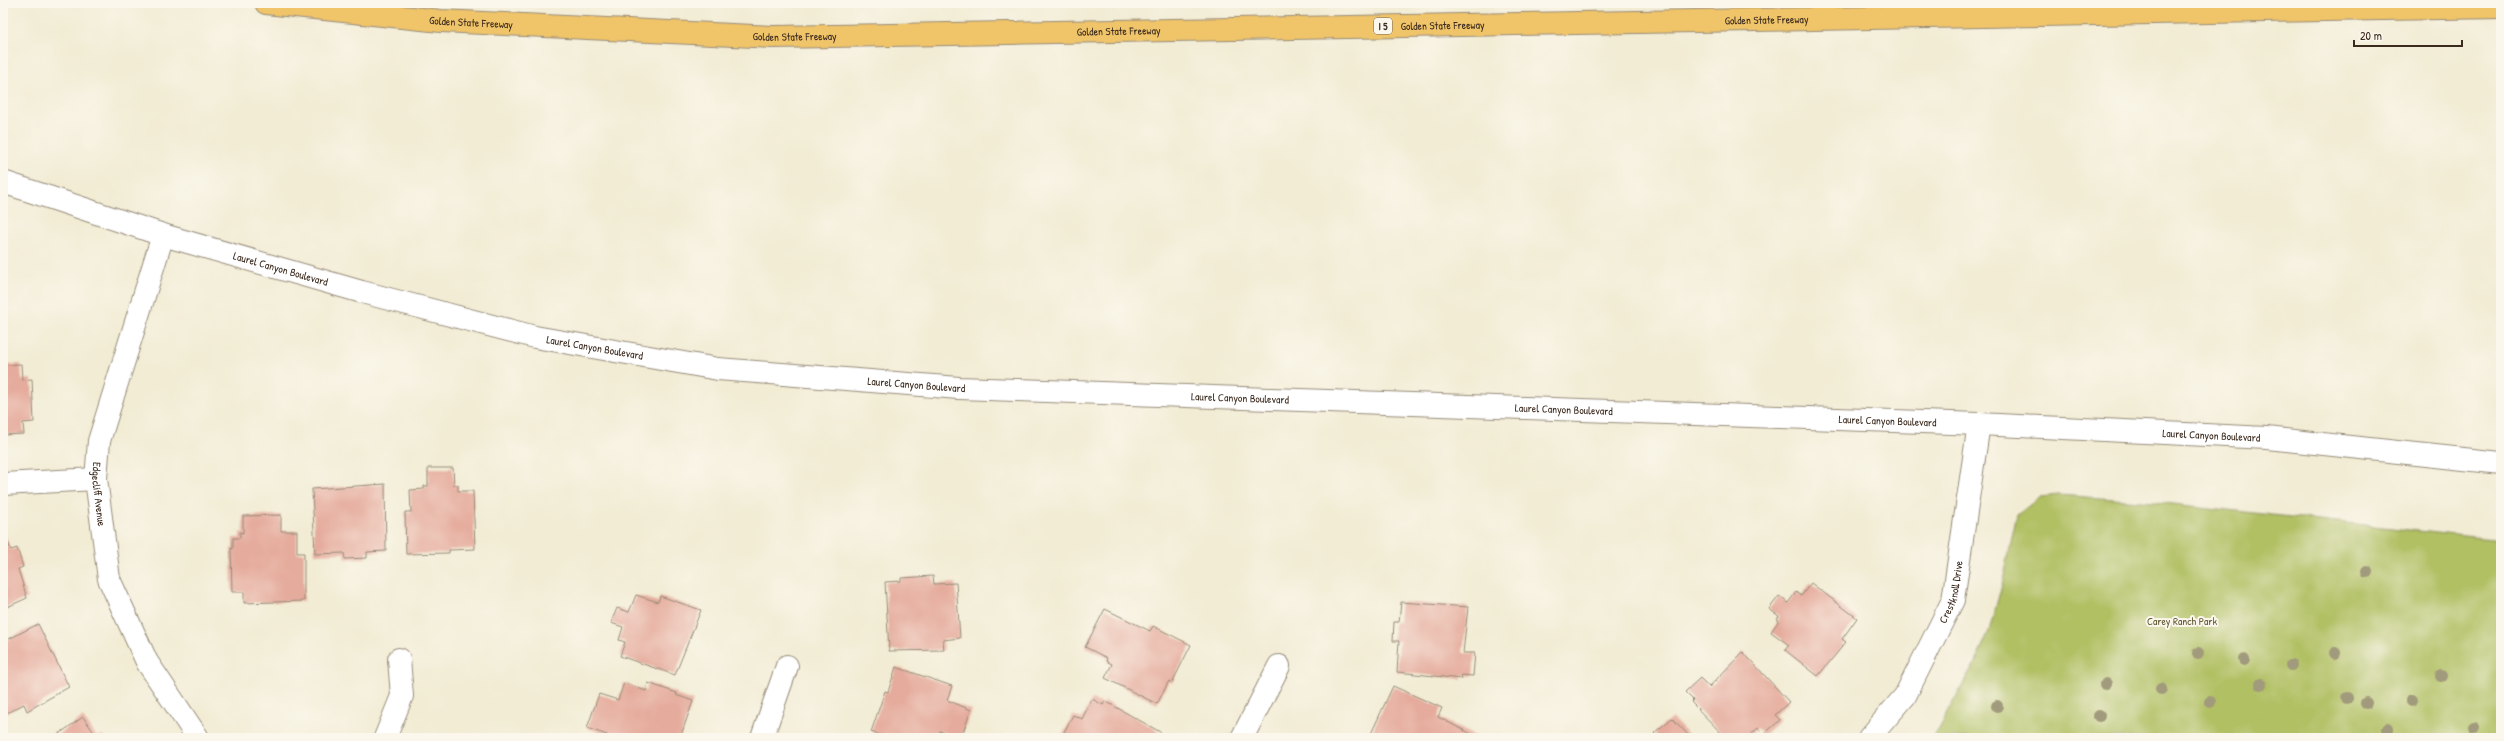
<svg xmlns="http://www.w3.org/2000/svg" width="2504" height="741" font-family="'Patrick Hand',sans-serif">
  <rect width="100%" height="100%" fill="#fbf7ec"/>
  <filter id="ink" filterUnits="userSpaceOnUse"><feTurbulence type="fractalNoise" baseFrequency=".025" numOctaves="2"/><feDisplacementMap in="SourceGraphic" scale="8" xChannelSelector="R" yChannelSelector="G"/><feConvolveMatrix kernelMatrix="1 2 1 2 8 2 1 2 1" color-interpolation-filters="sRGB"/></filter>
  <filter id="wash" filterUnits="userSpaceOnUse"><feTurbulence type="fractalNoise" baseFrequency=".012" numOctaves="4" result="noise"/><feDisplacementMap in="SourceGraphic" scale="16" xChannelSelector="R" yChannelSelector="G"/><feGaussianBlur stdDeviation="0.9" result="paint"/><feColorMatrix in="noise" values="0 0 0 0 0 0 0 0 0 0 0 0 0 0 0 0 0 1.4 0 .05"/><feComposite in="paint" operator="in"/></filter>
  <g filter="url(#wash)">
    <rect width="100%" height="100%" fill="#f2ecd4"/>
    <path fill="#b1c063" stroke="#767540" d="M2059,495L2154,502L2501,540V738H1933L1974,665L1989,631L2002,585L2017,515L2040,497Z"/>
    <g id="blocks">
      <path fill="#e5ab9c" d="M21,364L22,380L32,379L34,422L23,423L24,434L3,435V365Z
        M428,468H453L454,485H458V491H473L475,549L449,550V553L406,554L405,512H411L410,490L424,489V486H428Z
        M385,484L386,551L367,552V558L345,559L344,553L315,554L312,489Z
        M281,515V531H297V553H304V601L244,603V592H232L231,548L233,549V538H240V532L243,533V516Z
        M3,530L11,550L17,548L23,567L18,569L27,598L3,609Z
        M933,576L934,584L956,583L960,638L943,640L944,650L889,651L885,582L901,581V578Z
        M1811,583L1857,618L1842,639L1846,642L1818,676L1785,650L1789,645L1771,632L1779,620L1777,619L1779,616L1769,609L1779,596L1788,603L1796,592L1801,596Z
        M636,595L658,602L660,596L701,610L675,675L620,656L625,642L619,640L623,627L611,623L617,608L629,612Z
        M1401,602L1468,607L1463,653H1475L1473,676L1461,675L1462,679L1397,672L1399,641H1393L1394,622H1399Z
        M1105,609L1150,631L1153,626L1191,645L1172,683L1169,681L1157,704L1105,678L1112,664L1106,661L1107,658L1085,647Z
        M38,624L69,687L27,711L24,704L3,715V642Z
        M1743,652L1789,702L1775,715L1780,720L1763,735L1758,728L1747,738H1726L1691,702L1693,700L1685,692L1700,678L1709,687Z
        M896,667L952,686L947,700L971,710L961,738L940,731L938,738H889L871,732L885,691L888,692Z
        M624,683L646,691L648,683L677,693L676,695L693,701L680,738H609L606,737L607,735L587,728L599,694L618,700Z
        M1393,686L1442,708L1438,717L1479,738H1369Z
        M1092,699L1103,705L1105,701L1162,733L1159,738H1061L1073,715L1082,719Z
        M83,717L97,737L102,735L104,738H53Z
        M1672,718L1691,738H1652L1656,735L1654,733Z"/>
    </g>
  </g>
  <g filter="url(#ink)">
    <use href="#blocks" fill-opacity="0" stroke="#968b79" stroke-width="1"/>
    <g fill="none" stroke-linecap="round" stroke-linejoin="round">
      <defs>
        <g id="minor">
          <path id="s1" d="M3,182L163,235L362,292L535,337L718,369L959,388L1979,424L2267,438L2501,463"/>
          <path id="s2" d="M163,235L99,441L96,479L109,579L147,662L198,738"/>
          <path d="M3,484L96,479"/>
          <path d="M385,738L402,696L399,659"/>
          <path d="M762,738L787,666"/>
          <path d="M1242,738L1279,666"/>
          <path id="s3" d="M1869,738L1905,696L1953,600L1979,424"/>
        </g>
        <g id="highway">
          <path id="s4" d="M266,3L441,21L773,37L2501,7"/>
        </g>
      </defs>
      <use href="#minor" stroke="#968b79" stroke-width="24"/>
      <use href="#highway" stroke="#968b79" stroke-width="24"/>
      <use href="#minor" stroke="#fff" stroke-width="22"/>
      <use href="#highway" stroke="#f0c469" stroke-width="22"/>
    </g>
    <g fill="#a19a7b">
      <circle cx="2367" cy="572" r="6"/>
      <circle cx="2198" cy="653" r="6"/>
      <circle cx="2335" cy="653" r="6"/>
      <circle cx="2244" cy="660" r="6"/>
      <circle cx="2291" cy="665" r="6"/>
      <circle cx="2441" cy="676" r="6"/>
      <circle cx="2106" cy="684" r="6"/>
      <circle cx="2261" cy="684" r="6"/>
      <circle cx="2161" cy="689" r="6"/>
      <circle cx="2347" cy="698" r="6"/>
      <circle cx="2411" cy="701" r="6"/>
      <circle cx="2210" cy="702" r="6"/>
      <circle cx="2366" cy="703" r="6"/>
      <circle cx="1997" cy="706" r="6"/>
      <circle cx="2099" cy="716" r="6"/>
      <circle cx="2474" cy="728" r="6"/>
      <circle cx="2388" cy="729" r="6"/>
    </g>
  </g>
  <g text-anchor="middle" stroke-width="4" stroke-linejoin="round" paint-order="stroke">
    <rect fill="#fbf7ec" stroke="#75685c" stroke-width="1" x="1374" y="18" width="18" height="16" rx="3"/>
    <g font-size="10" font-weight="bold" fill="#3b2a1e">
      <text x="1383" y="30">I 5</text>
    </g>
    <g font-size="11" fill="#3b2a1e" stroke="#fbf7ec">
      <text dy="4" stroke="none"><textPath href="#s4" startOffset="1502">Golden State Freeway</textPath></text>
      <text dy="4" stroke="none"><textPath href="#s4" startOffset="206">Golden State Freeway</textPath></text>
      <text dy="4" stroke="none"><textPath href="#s4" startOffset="1178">Golden State Freeway</textPath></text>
      <text dy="4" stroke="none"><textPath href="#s4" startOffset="854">Golden State Freeway</textPath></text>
      <text dy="4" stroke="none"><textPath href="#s4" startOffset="530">Golden State Freeway</textPath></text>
      <text dy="4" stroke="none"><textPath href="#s1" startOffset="291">Laurel Canyon Boulevard</textPath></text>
      <text dy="4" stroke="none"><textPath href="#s1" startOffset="615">Laurel Canyon Boulevard</textPath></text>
      <text dy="4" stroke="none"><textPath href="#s1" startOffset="939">Laurel Canyon Boulevard</textPath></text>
      <text dy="4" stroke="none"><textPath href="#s1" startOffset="1263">Laurel Canyon Boulevard</textPath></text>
      <text dy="4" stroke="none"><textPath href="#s1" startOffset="1587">Laurel Canyon Boulevard</textPath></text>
      <text dy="4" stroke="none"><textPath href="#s1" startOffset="1911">Laurel Canyon Boulevard</textPath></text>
      <text dy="4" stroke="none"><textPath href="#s1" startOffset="2235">Laurel Canyon Boulevard</textPath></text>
      <text dy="4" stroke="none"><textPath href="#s2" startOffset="269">Edgecliff Avenue</textPath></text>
      <text dy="4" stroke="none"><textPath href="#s3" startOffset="170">Crestknoll Drive</textPath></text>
    </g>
    <g font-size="11" fill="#5e5733" stroke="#fbf7ec">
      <text x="2182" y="625">Carey Ranch Park</text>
    </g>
  </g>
  <rect width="2504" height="741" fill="none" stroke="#fbf7ec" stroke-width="16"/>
  <path d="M2354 40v6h108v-6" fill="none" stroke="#3b2a1e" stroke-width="2"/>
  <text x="2360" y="40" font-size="12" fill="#3b2a1e" stroke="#fbf7ec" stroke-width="3" paint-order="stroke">20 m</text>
</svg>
